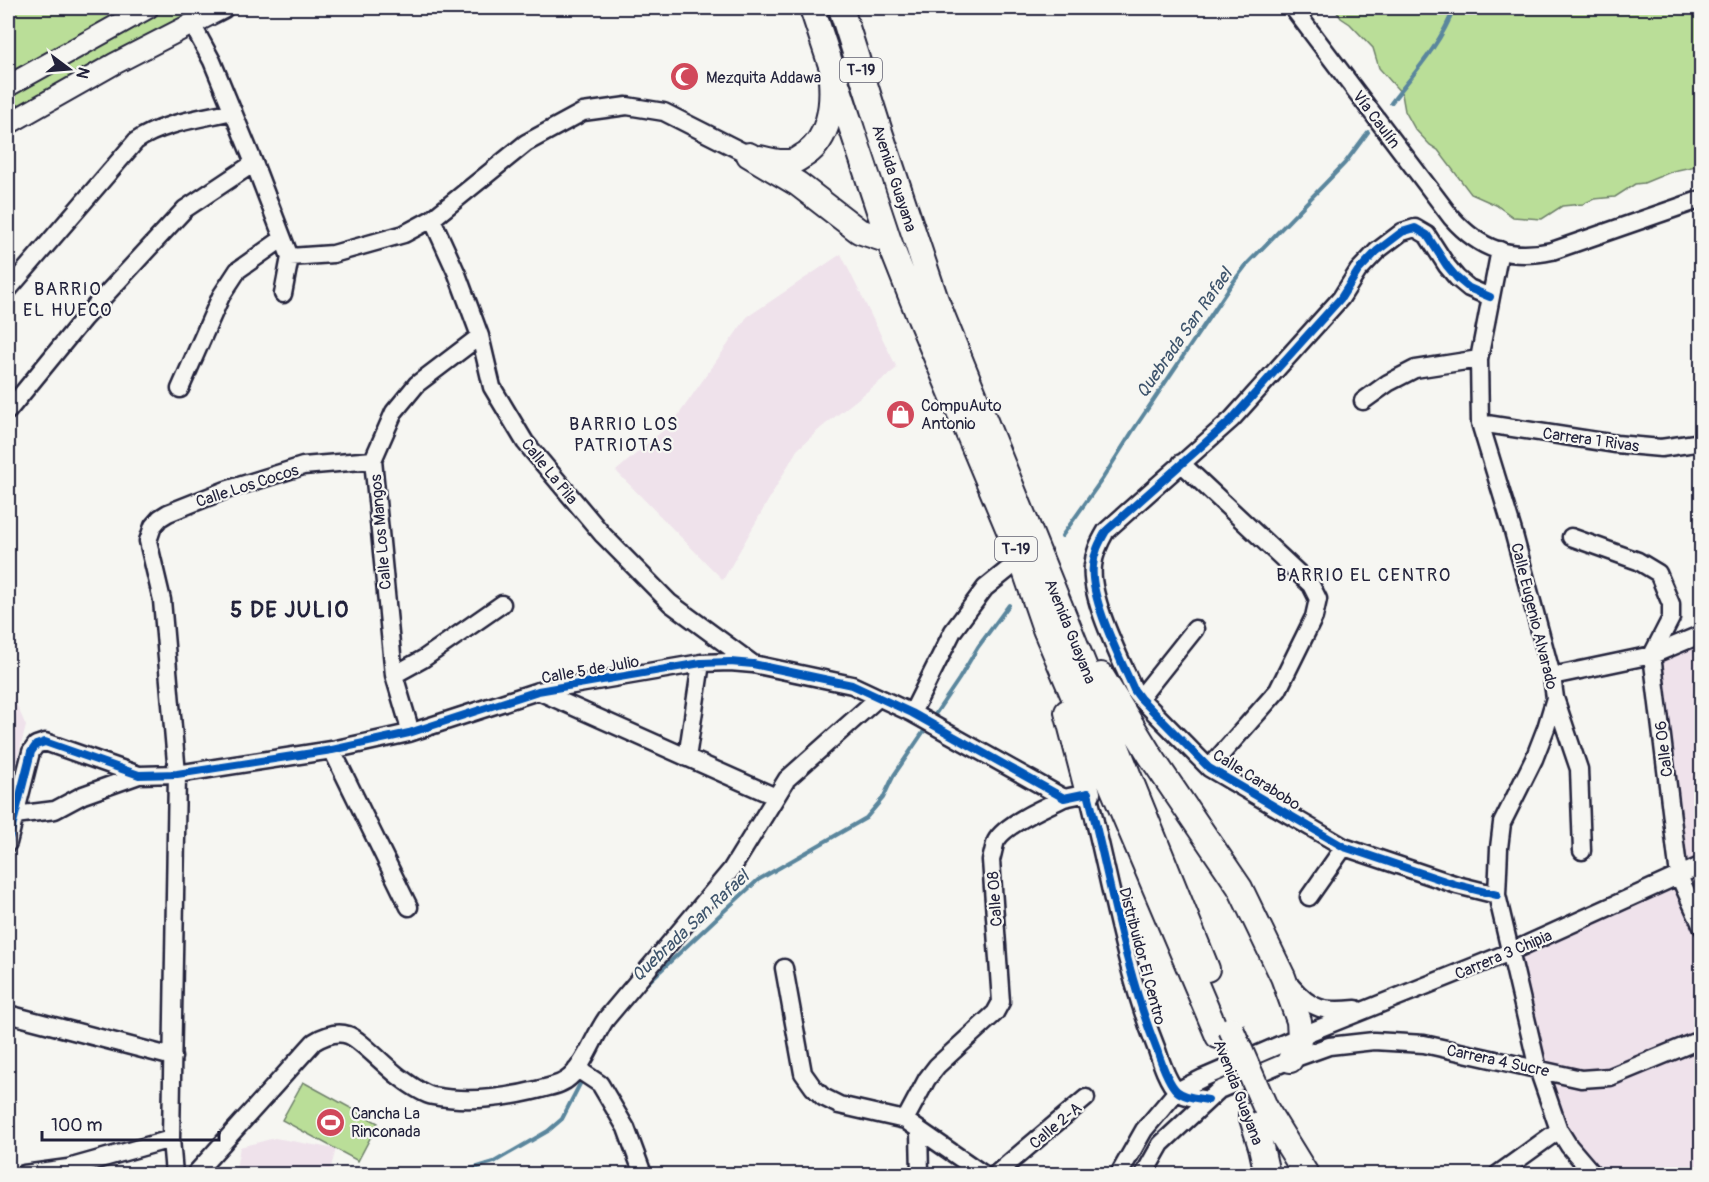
<svg xmlns="http://www.w3.org/2000/svg" width="1709" height="1182" font-family="Pangolin,sans-serif">
  <rect width="100%" height="100%" fill="#f6f6f2"/>
  <filter id="ink" filterUnits="userSpaceOnUse"><feTurbulence type="fractalNoise" baseFrequency=".0167" numOctaves="2"/><feDisplacementMap in="SourceGraphic" scale="12" xChannelSelector="R" yChannelSelector="G"/><feConvolveMatrix kernelMatrix="1 2 1 2 8 2 1 2 1" color-interpolation-filters="sRGB"/></filter>
  <g filter="url(#ink)">
    <path fill="#efe2eb" d="M841,254L897,368L822,427L797,450L723,580L616,471L675,420L747,317Z
      M1701,634V1174H1593L1569,1146L1510,952L1679,876L1652,655Z
      M8,685L26,726L8,794Z
      M275,1138L336,1149L329,1174H235L240,1147Z"/>
    <path fill="#bade98" stroke="#6e806a" stroke-width="1.5" d="M8,8H223L8,124Z
      M1334,8H1701V165L1673,171L1644,183L1635,184L1615,197L1594,199L1583,204L1562,206L1542,219L1513,217L1496,205L1471,194L1438,150L1430,145L1415,129L1405,111L1402,94L1379,68L1373,48L1350,24L1341,18Z
      M303,1082L378,1123L358,1161L282,1120Z"/>
    <g fill="none" stroke-linecap="round" stroke-linejoin="round">
      <path stroke="#5a869d" stroke-width="4" d="M1391,103C1414,73 1441,44 1454,8
        M1062,536L1103,478L1132,432L1231,285L1247,264L1345,163L1368,132
        M932,719L959,679L978,647L1009,605
        M640,990L723,912L758,880L866,818L883,798L894,775L928,725
        M455,1174L494,1162L548,1131L562,1119L583,1078"/>
      <defs>
        <path id="minor" d="M1293,8L1451,217C1480,250 1510,260 1552,251L1702,199
          M192,24L212,61L254,163L290,257L283,294
          M432,219L457,274L480,336L492,387L525,442L603,535L670,603L753,664
          M1500,250L1479,359L1480,423L1513,531L1552,676L1555,698L1546,728L1534,759L1502,823L1499,848L1497,895L1538,1069L1559,1130L1569,1146L1593,1174
          M290,257L333,254L404,234L432,219L526,143L583,112L627,106L664,112L749,155
          M8,290L136,141C161,123 203,118 233,111
          M1490,297L1469,288L1457,278L1447,266L1427,235L1415,228L1402,232L1377,251L1358,271L1341,298L1232,419L1106,531C1099,543 1094,553 1093,566C1089,598 1121,660 1134,690L1140,698L1209,768L1344,847L1457,885L1497,895
          M180,389L221,296L238,270L282,239
          M1363,401L1388,383L1415,369L1479,359
          M8,411L84,318L185,209L254,163
          M1480,423L1616,444L1661,448L1702,442
          M1181,463L1311,585L1318,599L1314,617L1278,690L1209,768
          M1571,537L1638,561L1658,573L1671,604V618L1652,655L1679,876L1702,927
          M394,675L423,659L502,604
          M1552,676L1652,655L1702,634
          M538,691L776,797
          M1140,698L1195,629
          M1555,698L1579,769L1582,851
          M912,713L953,631L985,588L1021,559
          M409,733L408,722L394,675L373,460L394,412L417,384L480,336
          M332,750L409,907
          M687,758L701,663
          M15,815L55,810L83,795L139,775
          M8,843L31,752L36,745L45,742L139,775L177,774L332,750L409,733L538,691L701,663L730,662L753,664L852,685L912,713L1064,798L1088,793C1110,879 1124,968 1157,1050C1161,1062 1168,1083 1177,1091C1185,1098 1199,1098 1208,1100
          M1309,897L1344,847
          M784,968L803,1073L813,1087L823,1097L839,1105L905,1120L983,1174
          M1291,986C1312,1011 1325,1012 1356,1009
          M8,1014L173,1057
          M576,1070L582,1072L600,1084L626,1128L643,1174
          M905,1120L927,1079L937,1066L995,1013L1001,1002L991,860C993,854 994,846 996,841C1005,824 1047,806 1064,798
          M919,1131L920,1174
          M24,1174L68,1168L171,1139
          M174,1174L171,1139L177,774L162,600L148,541L153,526L160,518L168,513L226,490L303,466L373,460
          M195,1174L314,1042C324,1036 336,1031 348,1035C359,1038 389,1070 401,1078C409,1084 423,1094 433,1096C469,1103 506,1098 541,1089C551,1086 562,1085 570,1077C585,1064 594,1036 606,1019L731,870L787,779L878,698
          M996,1174L1086,1098
          M1119,1174L1144,1130L1177,1091L1203,1078L1300,1036L1510,952L1702,865
          M1144,1174L1161,1144L1219,1090L1290,1060L1329,1046L1374,1041L1424,1044L1581,1079L1610,1077L1702,1039
          M1498,1174L1559,1130"/>
        <path id="major" d="M8,86L148,8
          M8,124L114,64L223,8"/>
        <path id="highway" d="M812,8L889,241L918,314L1021,559L1045,629L1218,1036
          M841,8L880,132L936,300L1207,969
          M749,155L798,184L859,231L889,241
          M760,158C771,161 783,164 794,161C798,160 802,156 806,154C829,138 833,106 831,80
          M1101,675L1150,755L1240,888L1283,977L1299,1021L1300,1036L1297,1047L1290,1060
          M1067,712L1088,793
          M1266,1109L1306,1174
          M1251,1115L1261,1147L1267,1174"/>
      </defs>
      <use href="#minor" stroke="#22223b" stroke-width="21"/>
      <use href="#major" stroke="#22223b" stroke-width="24"/>
      <use href="#highway" stroke="#22223b" stroke-width="28"/>
      <use href="#minor" stroke="#f6f6f2" stroke-width="16"/>
      <use href="#major" stroke="#f6f6f2" stroke-width="20"/>
      <use href="#highway" stroke="#f6f6f2" stroke-width="24"/>
      <defs>
        <path id="highway-bridge" d="M1231,1029L1266,1109"/>
      </defs>
      <use href="#highway-bridge" stroke="#22223b" stroke-width="28" stroke-linecap="butt"/>
      <use href="#highway-bridge" stroke="#f6f6f2" stroke-width="24"/>
      <defs>
        <path id="cycleway" d="M1490,297L1469,288L1457,278L1447,266L1427,235L1415,228L1402,232L1377,251L1358,271L1341,298L1232,419L1106,531C1099,543 1094,553 1093,566C1089,598 1121,660 1134,690L1140,698L1209,768L1344,847L1457,885L1497,895
          M8,843L31,752L36,745L45,742L139,775L177,774L332,750L409,733L538,691L701,663L730,662L753,664L852,685L912,713L1064,798L1088,793C1110,879 1124,968 1157,1050C1161,1062 1168,1083 1177,1091C1185,1098 1199,1098 1208,1100"/>
      </defs>
      <use href="#cycleway" stroke="#f6f6f2" stroke-width="11"/>
      <use href="#cycleway" stroke="#0057b8" stroke-width="8"/>
    </g>
  </g>
  <defs>
    <symbol id="mosque-disc" viewBox="-11 -11 22 22"><circle r="9.5" fill="#d1495b" stroke="#f6f6f2"/><path d="M3.5-4.9A6 6 0 1 0 3.5 4.9A5 5 0 1 1 3.5-4.9Z" fill="#fff"/></symbol>
    <symbol id="shop-disc" viewBox="-11 -11 22 22"><circle r="9.5" fill="#d1495b" stroke="#f6f6f2"/><path d="M-5-2.5h2.3a2.7 3.5 0 0 1 5.4 0H5L5.5 6h-11ZM-1.5-2.5h3a1.5 2.3 0 0 0-3 0Z" fill="#fff"/></symbol>
    <symbol id="stadium-disc" viewBox="-11 -11 22 22"><circle r="9.5" fill="#d1495b" stroke="#f6f6f2"/><path d="M0-5a6.5 5 0 1 0 0 10a6.5 5 0 1 0 0-10ZM-3.5-1.8h7v3.6h-7Z" fill="#fff"/></symbol>
  </defs>
  <g fill-rule="evenodd">
    <use href="#mosque-disc" x="668" y="60" width="33" height="33"/>
    <use href="#shop-disc" x="884" y="398" width="33" height="33"/>
    <use href="#stadium-disc" x="314" y="1106" width="33" height="33"/>
  </g>
  <g text-anchor="middle" stroke-width="4.5" stroke-linejoin="round" paint-order="stroke">
    <g fill="#f6f6f2" stroke="#626272" stroke-width="1.5">
      <rect x="840" y="58" width="42" height="24" rx="4.5"/>
      <rect x="995" y="537" width="42" height="24" rx="4.5"/>
    </g>
    <g font-size="15" font-weight="bold" fill="#22223b">
      <text x="861" y="75">T-19</text>
      <text x="1016" y="554">T-19</text>
    </g>
    <g font-size="16" fill="#22223b" stroke="#f6f6f2" text-anchor="start">
      <text x="706" y="83">Mezquita Addawa</text>
      <text x="921" y="411">CompuAuto<tspan x="921" dy="18">Antonio</tspan></text>
      <text x="351" y="1119">Cancha La<tspan x="351" dy="18">Rinconada</tspan></text>
    </g>
    <g font-size="16" fill="#22223b" stroke="#f6f6f2">
      <text transform="translate(1377 119) rotate(53)" y="6">Vía Caulín</text>
      <text transform="translate(895 178) rotate(72)" y="6">Avenida Guayana</text>
      <text transform="translate(1591 439) rotate(8)" y="6">Carrera 1 Rivas</text>
      <text transform="translate(550 471) rotate(51)" y="6">Calle La Pila</text>
      <text transform="translate(247 485) rotate(-18)" y="6">Calle Los Cocos</text>
      <text transform="translate(380 532) rotate(-95)" y="6">Calle Los Mangos</text>
      <text transform="translate(1535 616) rotate(76)" y="6">Calle Eugenio Alvarado</text>
      <text transform="translate(1071 631) rotate(68)" y="6">Avenida Guayana</text>
      <text transform="translate(590 669) rotate(-10)" y="6">Calle 5 de Julio</text>
      <text transform="translate(1663 749) rotate(-97)" y="6">Calle 06</text>
      <text transform="translate(1257 779) rotate(32)" y="6">Calle Carabobo</text>
      <text transform="translate(994 899) rotate(-94)" y="6">Calle 08</text>
      <text transform="translate(1503 954) rotate(-23)" y="6">Carrera 3 Chipia</text>
      <text transform="translate(1143 956) rotate(75)" y="6">Distribuidor El Centro</text>
      <text transform="translate(1498 1060) rotate(12)" y="6">Carrera 4 Sucre</text>
      <text transform="translate(1239 1092) rotate(69)" y="6">Avenida Guayana</text>
      <text transform="translate(1055 1125) rotate(-40)" y="6">Calle 2-A</text>
    </g>
    <g font-size="18" letter-spacing="1.5" fill="#22223b" stroke="#f6f6f2">
      <text x="68" y="295">BARRIO<tspan x="68" dy="21">EL HUECO</tspan></text>
      <text x="624" y="430">BARRIO LOS<tspan x="624" dy="21">PATRIOTAS</tspan></text>
      <text x="1364" y="581">BARRIO EL CENTRO</text>
    </g>
    <g font-size="18" font-style="italic" fill="#3e546c" stroke="#f6f6f2">
      <text transform="translate(1184 333) rotate(-55)" y="6">Quebrada San Rafael</text>
      <text transform="translate(690 926) rotate(-43)" y="6">Quebrada San Rafael</text>
    </g>
    <g font-size="22" font-weight="bold" letter-spacing="1.5" fill="#22223b" stroke="#f6f6f2">
      <text x="290" y="617">5 DE JULIO</text>
    </g>
  </g>
  <rect width="1709" height="1182" fill="none" stroke="#f6f6f2" stroke-width="30"/>
  <rect x="15" y="15" width="1679" height="1152" fill="none" stroke="#22223b" stroke-width="2" filter="url(#ink)"/>
  <g transform="translate(69 69) rotate(106)" stroke="#f6f6f2" stroke-width="4.5" paint-order="stroke">
  <path d="M0-4.5L10 22L0 15L-10 22Z" fill="#22223b"/>
  <text y="-9" font-size="16" font-weight="bold" text-anchor="middle" fill="#22223b">N</text>
  </g>
  <path d="M42 1131v9h177v-9" fill="none" stroke="#22223b" stroke-width="3"/>
  <text x="51" y="1131" font-size="18" fill="#22223b" stroke="#f6f6f2" stroke-width="4.5" paint-order="stroke">100 m</text>
</svg>
